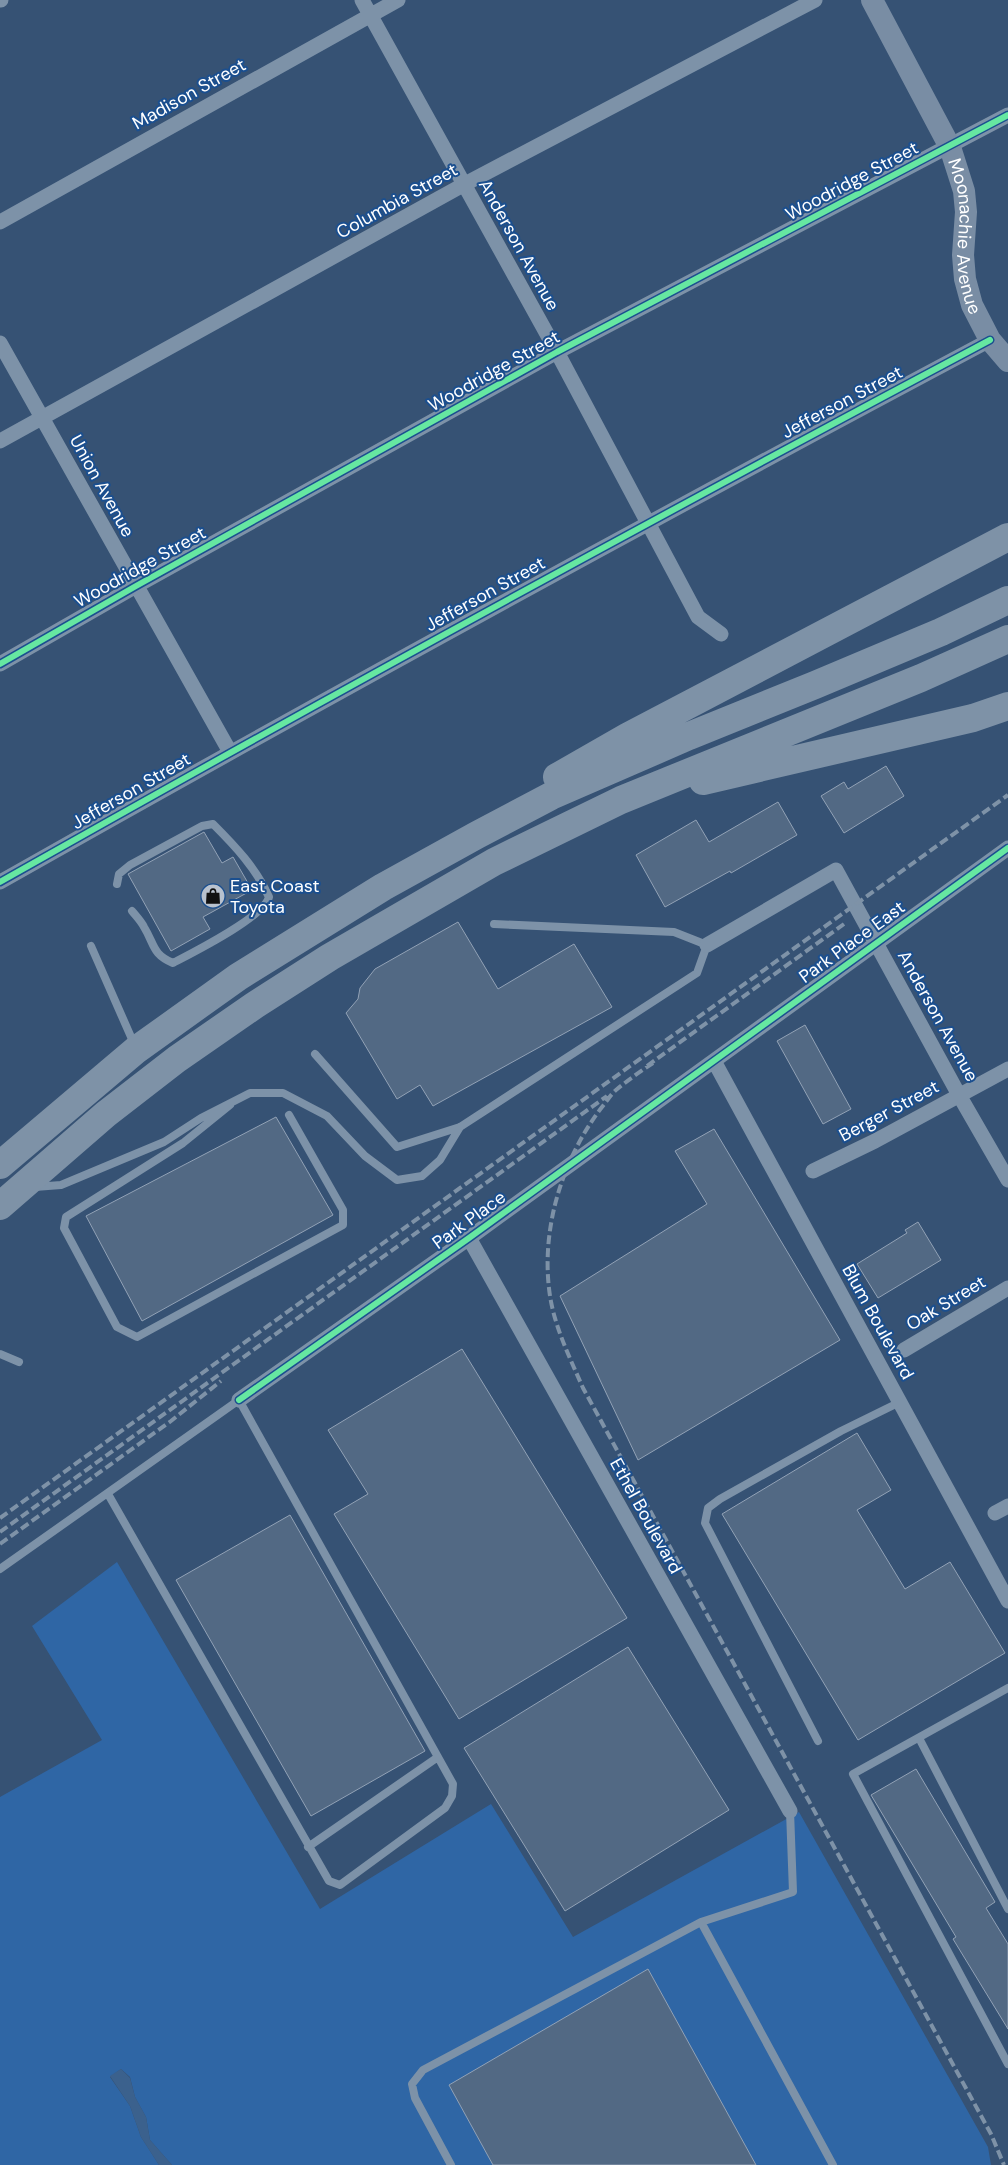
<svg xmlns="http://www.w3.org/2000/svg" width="1008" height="2165" font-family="'DM Sans',sans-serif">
  <rect width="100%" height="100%" fill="#365274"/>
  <path fill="#2f66a5" d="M117,1562L320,1909L491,1804L573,1937L799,1812L988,2147L991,2165H172L150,2140L146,2117L135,2097L130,2077L121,2069L110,2077L130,2106L141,2137L159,2165H0V1797L102,1740L32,1626Z"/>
  <path fill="#3b618d" d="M121,2069L130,2078L135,2097L146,2117L150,2140L172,2165H159L141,2137L130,2106L110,2076Z"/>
  <path fill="#526984" stroke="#92a2b6" d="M886,766L904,796L844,833L821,796L844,782L848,789Z
    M778,802L797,835L731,873L730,871L665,907L636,855L696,820L709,842Z
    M204,832L222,863L233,857L252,890L203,917L210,929L171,951L128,874Z
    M458,922L498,989L574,944L612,1007L433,1106L420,1085L397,1099L346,1013L358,999L360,988L375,969Z
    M805,1025L851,1109L823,1124L777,1041Z
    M276,1117L333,1215L142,1321L86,1216Z
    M714,1129L840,1340L638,1460L560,1296L707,1204L675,1151Z
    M918,1222L941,1260L878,1298L857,1264L907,1233L905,1230Z
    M462,1349L627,1618L459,1719L334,1514L368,1494L328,1430Z
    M857,1433L891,1490L857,1510L905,1589L950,1562L1005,1653L858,1740L722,1514Z
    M290,1515L425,1751L311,1816L176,1580Z
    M628,1647L729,1810L565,1911L464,1748Z
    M916,1769L995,1902L986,1908L1008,1944V2029L953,1939L956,1937L871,1795Z
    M648,1969L756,2165H493L449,2085Z"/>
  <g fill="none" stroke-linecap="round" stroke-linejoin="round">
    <path stroke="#7d92a8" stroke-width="8" d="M117,884L119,874L130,865L202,826L213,824C235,846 256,868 269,897C264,917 194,952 173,963C152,954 155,945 144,927C141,921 136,916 132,911
      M91,946L135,1046
      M315,1054L397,1147L460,1127L697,973L707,945L674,932L494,924
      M230,1105L183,1143L66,1217L64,1228L117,1327L137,1337L343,1225V1210L289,1115
      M35,1187L61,1185L164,1142L201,1118L250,1093H283L327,1116L365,1156L397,1180L422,1176L440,1160L460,1127
      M0,1354L19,1362
      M0,1569L239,1400L453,1784L452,1796L445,1808L340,1885L329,1881L108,1494
      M1008,1688L853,1774L1008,2064
      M919,1738L1008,1909
      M818,1741L705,1523L708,1508L720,1499L841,1431L900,1402
      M790,1811L793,1892L701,1922L833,2165
      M308,1847L438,1757
      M451,2165L415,2098L412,2084L423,2070L701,1922"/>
    <path stroke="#7d92a8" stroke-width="15" d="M0,0H1
      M362,0L557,352L698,617L721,634
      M0,222L398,0
      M0,343L230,752
      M0,441L463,185L815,0
      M0,664L136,586L557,352L1008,115
      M0,882C327,697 657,517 990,340
      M707,945L836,870L959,1095L1008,1180
      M714,1061L1008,1601
      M813,1171L875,1141L1008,1069
      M469,1238L790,1811
      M904,1350L1008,1288
      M239,1400L469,1238L1008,848
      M995,1513L1008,1506"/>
    <path stroke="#798da4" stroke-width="22" id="s1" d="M872,0L950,147L964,191L966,212L963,255L965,279L972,305L990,340L1008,361"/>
    <path stroke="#7e92a7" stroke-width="28" d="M557,777L627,737L1008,537
      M703,781L973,718L1008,706
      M0,1165L136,1050L238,977L383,887L477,835L551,796L689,736L815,685L941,632L1008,600
      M0,1206L106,1114L177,1059L255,1005L330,957L494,862L621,800L921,678L1008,639"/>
    <path stroke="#7e92a7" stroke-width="4" stroke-dasharray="9 4" stroke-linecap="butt" d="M653,1063C641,1071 628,1080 616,1090C611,1094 607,1101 602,1107C562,1159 540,1230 550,1296C555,1328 570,1358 583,1388L991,2134L1004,2165
      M647,1066L844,924
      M0,1518L1008,795
      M0,1532L607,1096
      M0,1544L171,1421L221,1381"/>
    <defs>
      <path id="cycleway" d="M0,664L136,586L557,352L1008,115
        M0,882C327,697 657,517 990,340
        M239,1400L469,1238L1008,848"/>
    </defs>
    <use href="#cycleway" stroke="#1b4f8f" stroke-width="9"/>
    <use href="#cycleway" stroke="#66e7a1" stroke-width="6"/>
  </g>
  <defs>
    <symbol id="shop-disc" viewBox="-11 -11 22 22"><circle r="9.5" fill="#b9c2ce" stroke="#1b4f8f"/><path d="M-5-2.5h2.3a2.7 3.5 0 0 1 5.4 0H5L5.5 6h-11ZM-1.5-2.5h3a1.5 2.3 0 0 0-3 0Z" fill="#111"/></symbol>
  </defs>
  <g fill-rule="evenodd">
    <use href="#shop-disc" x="199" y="882" width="28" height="28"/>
  </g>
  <g text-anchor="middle" stroke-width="4" stroke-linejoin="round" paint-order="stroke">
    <g font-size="18" fill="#fff" stroke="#1b4f8f">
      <text transform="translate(189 94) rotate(-29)" y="6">Madison Street</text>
      <text transform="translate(852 181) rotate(-28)" y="6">Woodridge Street</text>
      <text transform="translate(397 201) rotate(-29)" y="6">Columbia Street</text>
      <text dy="6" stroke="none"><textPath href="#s1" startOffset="258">Moonachie Avenue</textPath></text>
      <text transform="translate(519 245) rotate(61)" y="6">Anderson Avenue</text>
      <text transform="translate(494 371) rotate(-29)" y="6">Woodridge Street</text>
      <text transform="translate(842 402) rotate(-28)" y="6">Jefferson Street</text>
      <text transform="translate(102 486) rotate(61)" y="6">Union Avenue</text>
      <text transform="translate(140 567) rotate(-29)" y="6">Woodridge Street</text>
      <text transform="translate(485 594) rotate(-29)" y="6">Jefferson Street</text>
      <text transform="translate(131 791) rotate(-30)" y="6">Jefferson Street</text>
      <text transform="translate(852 942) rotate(-36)" y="6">Park Place East</text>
      <text transform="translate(938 1016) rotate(61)" y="6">Anderson Avenue</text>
      <text transform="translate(889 1111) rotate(-28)" y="6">Berger Street</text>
      <text transform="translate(469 1220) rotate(-36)" y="6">Park Place</text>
      <text transform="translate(946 1303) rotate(-31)" y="6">Oak Street</text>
      <text transform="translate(878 1322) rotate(61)" y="6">Blum Boulevard</text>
      <text transform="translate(646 1516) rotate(61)" y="6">Ethel Boulevard</text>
    </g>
    <g font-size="18" fill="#fff" stroke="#1b4f8f" text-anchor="start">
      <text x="230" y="892">East Coast<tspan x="230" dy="21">Toyota</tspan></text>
    </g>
  </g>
</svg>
